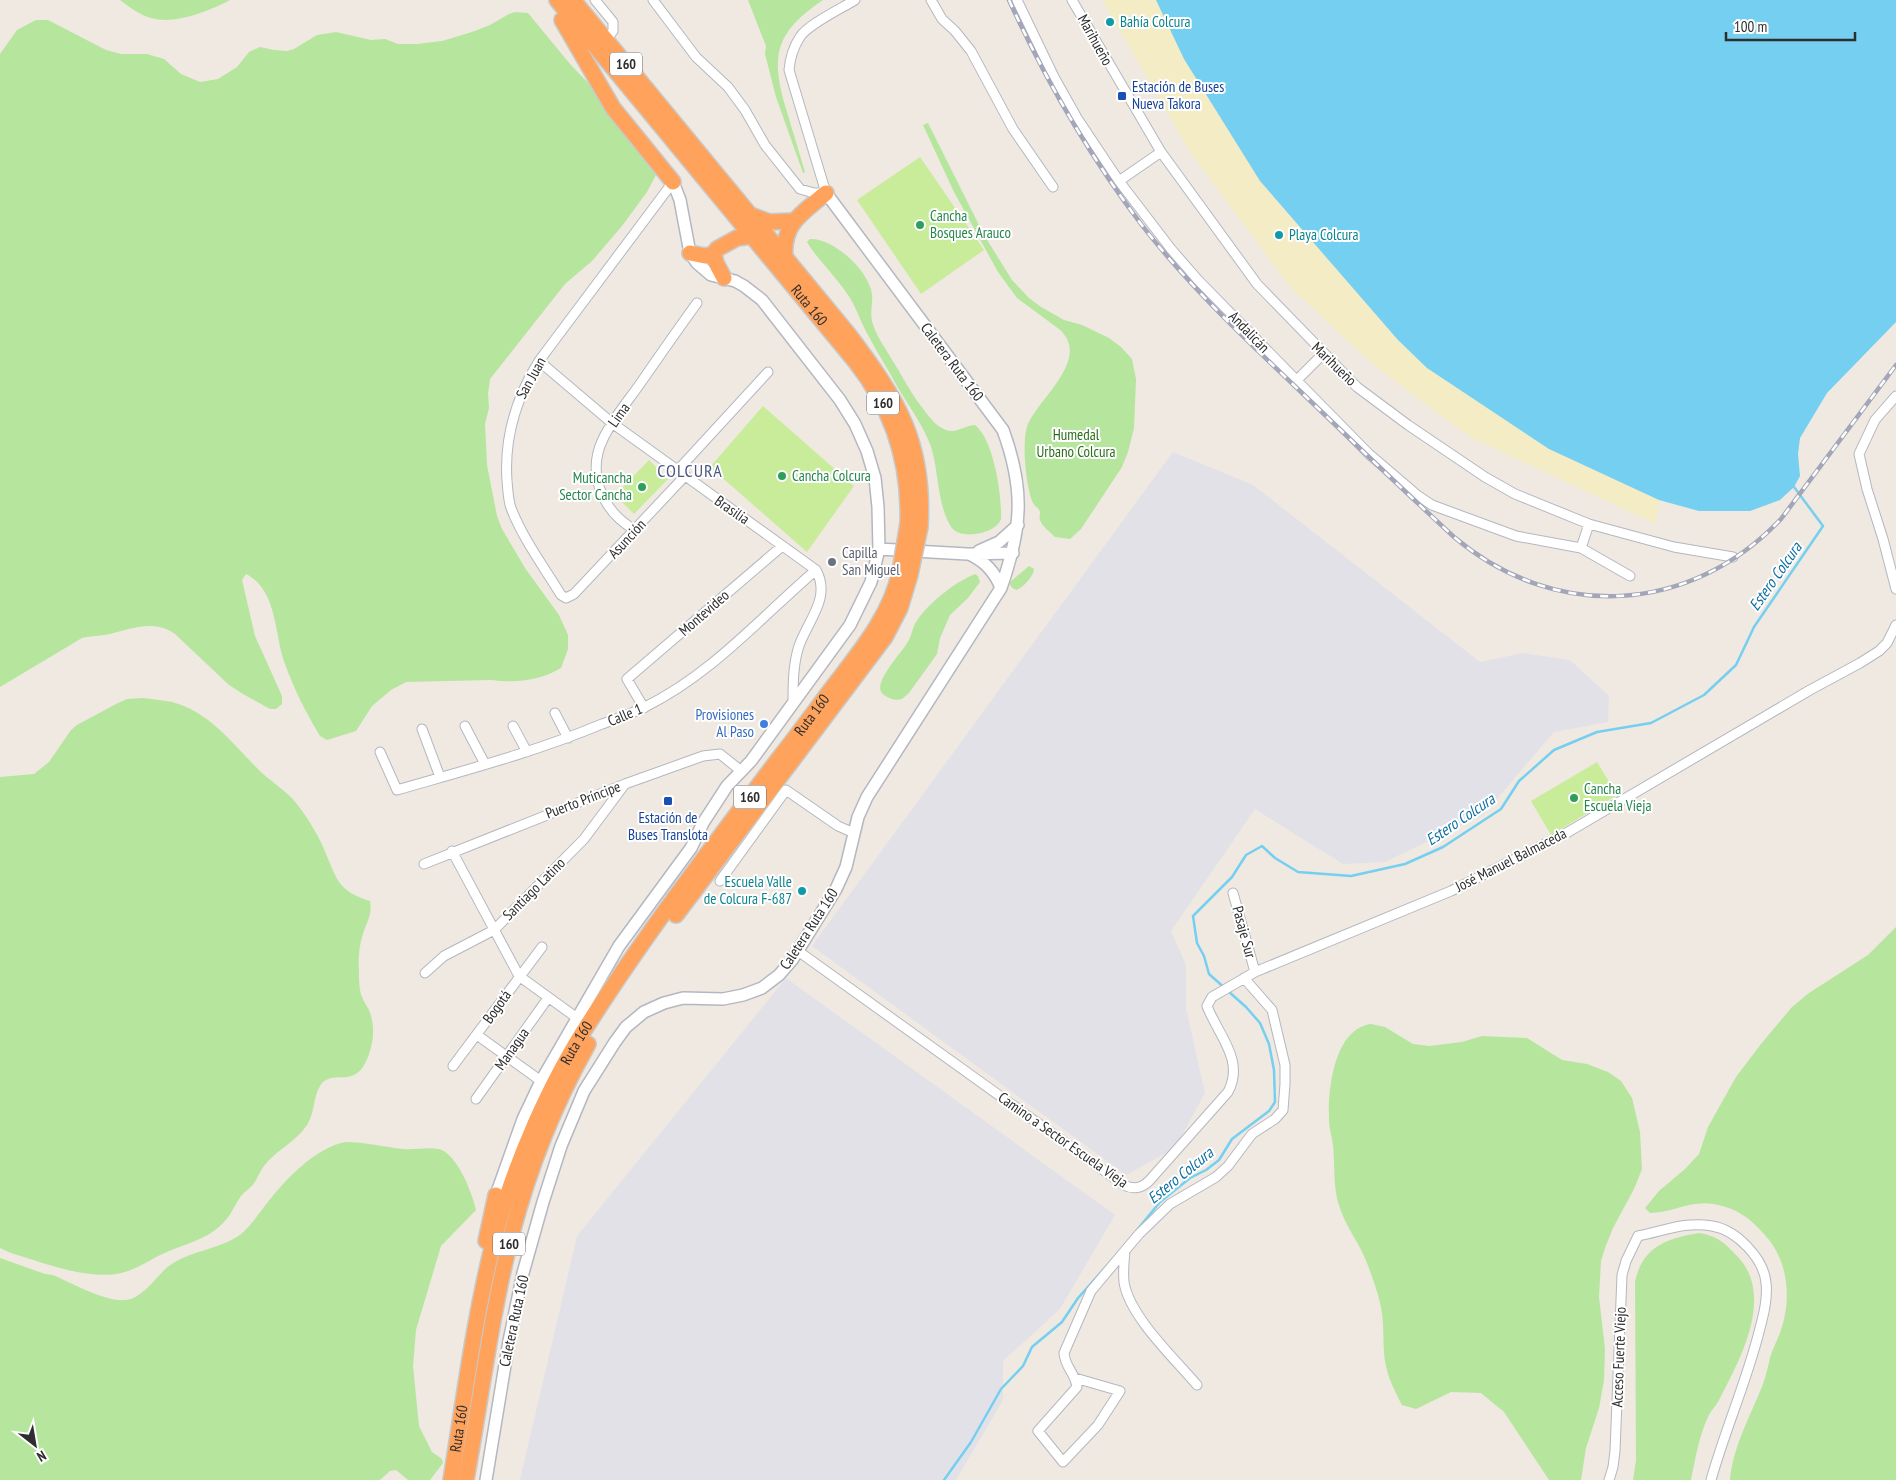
<svg xmlns="http://www.w3.org/2000/svg" width="1896" height="1480" font-family="'PT Sans Narrow',sans-serif">
  <rect width="100%" height="100%" fill="#efe9e1"/>
  <path fill="#e3e1e8" d="M1173,452L1253,485L1480,662L1523,653L1570,660L1609,696L1608,722L1554,732L1483,815L1385,862L1343,864L1255,809L1171,931L1186,965V1008L1205,1093L1175,1148L1126,1175L812,946Z
    M786,978L1115,1215L1060,1309L1003,1361V1400L956,1480H520L577,1236Z"/>
  <path fill="#b6e59e" d="M120,0H230C209,11 175,25 151,18C140,15 129,7 120,0Z
    M748,0H823C774,33 770,57 787,112C793,132 799,152 805,172L803,173L776,97L765,54L766,46Z
    M515,12L528,13L570,64L591,86L657,173L647,192L622,226L592,261L565,284L490,379L488,394L489,408L485,424L487,465L497,516L502,529L525,568L559,615L568,635V649L561,668C539,681 516,683 491,680L406,682L391,690L372,706L356,731L327,740L320,736C306,713 294,689 285,664C274,635 278,590 246,574L242,580L255,636L282,696V704L276,709H270L243,694L229,685L175,634C153,618 129,630 105,635C97,636 90,636 82,638L0,687V54L17,30L36,20H48L106,50L121,54H147L164,59L181,74L200,82L218,79L237,67L249,52L260,47L274,50L287,51L294,49L317,35L336,32L371,40L385,39L398,44H417L442,41L472,32L490,25L509,14Z
    M928,123L984,235L1012,280L1029,298L1041,307L1064,320L1082,325L1109,338L1121,347L1132,359L1136,379L1134,428L1128,452L1122,467L1081,529L1070,539L1055,537C1050,532 1042,526 1040,520C1039,516 1040,517 1040,512C1039,508 1035,507 1033,503C1026,488 1021,440 1028,424C1040,397 1092,358 1059,329L1017,298L998,272L954,192L923,125Z
    M810,239C834,238 869,271 872,294C873,303 870,312 872,321C875,334 884,346 891,358C902,375 911,394 924,410C930,418 937,427 946,430C957,434 965,425 975,425C994,440 1002,496 1001,519C996,534 961,540 952,528C937,508 939,468 930,444C922,424 909,406 898,388C889,370 877,353 868,335C861,323 857,309 850,298C838,279 822,264 810,247L807,242Z
    M1029,566L1034,569C1034,576 1023,587 1017,590C1013,589 1009,586 1010,582Z
    M975,574L978,576L980,582L968,598L950,615L940,638L937,654L909,693L902,699C896,701 890,699 884,695C869,685 903,652 909,640C912,634 913,625 918,619C930,602 955,582 975,574Z
    M142,698C152,699 162,700 172,702C211,712 234,746 261,772C274,784 290,793 300,808C310,822 320,838 326,854C338,882 339,891 370,901C373,915 365,925 362,937C359,948 358,960 359,971C359,979 359,990 362,997C364,1002 367,1006 369,1010C375,1025 374,1040 369,1054C356,1093 333,1066 320,1086C313,1097 315,1113 307,1125C296,1142 276,1150 264,1166C260,1171 258,1177 255,1182C251,1188 245,1191 241,1196C234,1206 230,1218 220,1226C206,1239 186,1244 169,1251C154,1257 141,1267 125,1272C92,1282 44,1263 11,1253L0,1248V777L34,774L49,762L71,730L77,725L116,704L127,699Z
    M1896,927V1480H1730C1733,1446 1751,1415 1763,1384C1766,1375 1768,1367 1770,1358C1773,1348 1778,1339 1781,1330C1792,1298 1788,1259 1764,1234C1749,1217 1736,1208 1713,1204C1691,1200 1671,1213 1650,1213L1645,1208L1659,1191L1685,1169L1699,1154L1708,1127L1736,1077L1761,1044L1792,1007L1809,993L1868,955Z
    M1371,1024L1385,1027L1413,1044L1429,1046L1462,1042L1482,1036L1527,1038L1562,1060L1587,1064L1608,1072L1621,1081L1632,1098L1640,1132L1642,1169L1634,1189L1613,1228L1605,1248L1601,1261L1599,1297L1605,1349L1604,1380L1599,1408L1586,1448L1581,1480H1549L1504,1412L1481,1393L1451,1392L1416,1409L1402,1405C1393,1388 1385,1372 1384,1352C1383,1336 1384,1318 1380,1303C1377,1290 1372,1276 1367,1263C1359,1242 1344,1225 1338,1202C1333,1183 1335,1165 1333,1145C1332,1137 1329,1128 1329,1119C1328,1089 1334,1029 1371,1024Z
    M345,1142C365,1142 384,1147 403,1149C415,1150 427,1147 439,1149C457,1154 472,1192 476,1210L441,1246L416,1330L413,1366L419,1426L432,1452L442,1459L443,1463L430,1480H408L396,1470L390,1471L380,1480H0V1258L45,1274L53,1275C72,1283 105,1302 125,1300C132,1300 139,1295 145,1290C156,1281 162,1269 175,1262C193,1251 217,1249 235,1238C249,1230 258,1214 268,1202C287,1178 314,1149 345,1142Z
    M1699,1233C1717,1236 1724,1242 1737,1256C1775,1295 1741,1358 1720,1398C1717,1405 1711,1410 1708,1417C1699,1436 1695,1460 1691,1480H1633L1636,1460L1635,1282C1642,1247 1667,1238 1699,1233Z"/>
  <path fill="#f3ecc5" d="M1102,0H1156L1184,59L1260,181L1398,340L1427,368L1549,449L1659,500L1656,524L1470,437L1376,367L1291,288L1190,152Z"/>
  <path fill="#c9ec9a" d="M920,157L984,250L921,294L857,200Z
    M763,406L854,486L807,552L710,467Z
    M649,460L668,479L634,514L615,495Z
    M1597,762L1617,795L1551,835L1531,801Z"/>
  <path fill="#75cff0" d="M1156,0H1896V322L1827,393L1800,438L1798,454L1800,476L1794,487L1780,500L1750,511H1699L1659,500L1549,449L1427,368L1398,340L1260,181L1184,59Z"/>
  <g fill="none" stroke-linecap="round" stroke-linejoin="round">
    <path stroke="#75cff0" stroke-width="2.5" d="M1137,1230L1160,1202L1190,1178L1206,1170L1219,1160L1232,1139L1269,1111L1275,1102L1274,1070L1269,1044L1260,1023L1246,1007L1209,974L1204,956L1197,943L1193,916L1232,877L1246,855L1262,846L1275,858L1298,872L1351,876L1405,864L1443,847L1501,809L1519,781L1554,750L1597,732L1651,723L1704,695L1736,665L1754,627L1823,526L1794,487
      M944,1480L971,1442L1001,1389L1023,1366L1032,1347L1062,1322L1078,1298L1113,1259"/>
    <defs>
      <path id="minor" d="M595,0L613,22V31L606,39
        M653,0L696,57L728,87L745,110L765,145L800,189L814,193H826L789,70C790,59 794,46 800,37C807,25 842,8 855,0
        M931,0L942,19L955,31L971,51L1013,129L1053,187
        M1017,0L1054,77L1077,118L1119,181L1171,249L1198,280L1369,454L1417,495L1432,505L1516,536L1581,548L1589,524
        M1072,0L1161,152L1257,284L1357,387L1408,425L1485,477L1515,494L1589,524L1674,547L1733,557
        M1119,181L1161,152
        M673,182L539,361C516,398 504,438 507,481C508,490 508,500 511,508C523,539 544,567 561,595L566,598L574,594L684,477
        M539,361L612,423L816,570C832,599 806,622 798,649C793,667 793,685 793,703
        M1297,380L1323,354
        M1896,396L1875,420L1859,454L1867,489L1883,539L1896,589
        M677,471L768,372
        M635,530C603,512 586,474 603,439C613,418 629,400 642,381C660,355 678,329 697,303
        M1581,548L1630,576
        M644,708L627,679L781,547
        M555,713L568,738
        M465,726L485,764
        M513,726L527,752
        M422,729L440,777
        M380,752L397,790C466,770 535,752 602,724C616,719 631,714 645,707C712,674 760,618 816,570
        M452,851L519,976L577,1018
        M424,864L625,784L703,756L720,754L740,770
        M720,881L786,790L838,826L854,833
        M1233,893L1255,972
        M798,951L1124,1185C1133,1190 1142,1188 1149,1181L1228,1092C1245,1060 1218,1035 1207,1006L1212,997L1255,972L1451,891L1563,835L1810,690L1860,663L1879,651L1887,643L1896,625
        M425,973L444,956L494,930L584,839L625,784
        M477,1035L541,1081
        M453,1066L542,947
        M476,1099L548,998
        M1125,1251C1124,1261 1123,1272 1124,1282C1129,1316 1175,1359 1197,1385
        M1075,1378L1120,1391L1098,1425L1063,1462L1038,1431L1077,1387C1075,1372 1065,1368 1064,1353L1091,1291L1139,1234L1170,1204L1216,1177L1228,1166L1252,1134L1275,1119L1283,1110L1285,1084V1065L1272,1010L1244,978
        M1609,1480L1613,1467L1615,1451L1622,1275L1626,1261L1638,1236C1664,1231 1685,1221 1712,1226C1737,1230 1764,1259 1766,1283C1768,1299 1763,1317 1759,1332C1746,1383 1725,1430 1711,1480"/>
      <path id="tertiary" d="M879,549L967,554L1013,553
        M979,551L999,542L1018,525
        M969,554C985,561 995,572 1001,588
        M496,1195L523,1119L541,1081L619,946L691,848L703,823L727,786L751,761L850,625L871,582L879,549L878,507L875,478L867,451L855,424L840,400L762,300L744,286L735,281L711,275L697,263L690,253L680,200L673,182
        M486,1480L509,1341L523,1273L543,1202L561,1146L584,1091L615,1042L626,1027L644,1012L664,1003L683,998L723,999L743,995L762,988L779,975L792,960L836,889L846,867L858,817L867,797L1001,588C1022,528 1025,490 1003,430L826,193"/>
      <g id="motorway">
        <path id="s1" d="M557,0L855,361C893,409 910,463 908,523"/>
        <path d="M573,0L849,335C898,400 925,443 920,527"/>
        <path d="M562,20L613,108L673,182"/>
        <path d="M753,216L769,222L793,221"/>
        <path d="M690,253L705,256L714,254"/>
        <path d="M785,257C782,223 803,213 826,193"/>
        <path d="M724,278L716,263L714,254L717,249L737,238L751,236"/>
        <path d="M676,915L885,637L900,608L910,575"/>
        <path d="M486,1241L496,1195"/>
        <path id="s2" d="M451,1480C464,1400 474,1319 494,1240C513,1167 550,1081 592,1018C650,928 715,843 780,757C799,733 817,708 836,683C862,649 891,614 900,571"/>
        <path d="M466,1480C481,1398 491,1314 512,1233C529,1168 555,1103 588,1044"/>
      </g>
    </defs>
    <use href="#minor" stroke="#b4b7c1" stroke-width="11"/>
    <use href="#tertiary" stroke="#b4b7c1" stroke-width="14"/>
    <use href="#motorway" stroke="#c9c9c9" stroke-width="18"/>
    <use href="#minor" stroke="#fff" stroke-width="9"/>
    <use href="#tertiary" stroke="#fff" stroke-width="11"/>
    <use href="#motorway" stroke="#ffa35c" stroke-width="15"/>
    <defs>
      <path id="rail" d="M1009,0C1045,79 1089,155 1141,224C1188,285 1244,338 1300,391C1351,440 1402,489 1454,537C1555,622 1690,615 1781,519L1896,365"/>
    </defs>
    <use href="#rail" stroke="#a3a6b8" stroke-width="4.5"/>
    <use href="#rail" stroke="#fff" stroke-width="2.5" stroke-dasharray="8" stroke-linecap="butt"/>
    <defs>
      <path id="motorway-bridge" d="M900,571L908,523
        M910,575L920,527"/>
    </defs>
    <use href="#motorway-bridge" stroke="#c9c9c9" stroke-width="18" stroke-linecap="butt"/>
    <use href="#motorway-bridge" stroke="#ffa35c" stroke-width="15"/>
  </g>
  <g fill="#0f9aa8" stroke="#fff" stroke-width="2">
    <circle cx="1110" cy="22" r="5"/>
    <circle cx="1279" cy="235" r="5"/>
    <circle cx="802" cy="891" r="5"/>
  </g>
  <g fill="#1a4fb4" stroke="#fff" stroke-width="2">
    <rect x="1117" y="91" width="10" height="10" rx="2.5"/>
    <rect x="663" y="796" width="10" height="10" rx="2.5"/>
  </g>
  <g fill="#2e9e5b" stroke="#fff" stroke-width="2">
    <circle cx="920" cy="225" r="5"/>
    <circle cx="782" cy="476" r="5"/>
    <circle cx="642" cy="487" r="5"/>
    <circle cx="1574" cy="798" r="5"/>
  </g>
  <circle fill="#6b7280" stroke="#fff" stroke-width="2" cx="832" cy="562" r="5"/>
  <circle fill="#3f7fe0" stroke="#fff" stroke-width="2" cx="764" cy="724" r="5"/>
  <g text-anchor="middle" stroke-width="4" stroke-linejoin="round" paint-order="stroke">
    <g fill="#fff" stroke="#6d6d6d" stroke-width="1">
      <rect x="610" y="52.5" width="32" height="23" rx="4"/>
      <rect x="867" y="391.5" width="32" height="23" rx="4"/>
      <rect x="734" y="785.5" width="32" height="23" rx="4"/>
      <rect x="493" y="1232.5" width="32" height="23" rx="4"/>
    </g>
    <g font-size="14" font-weight="bold" fill="#2e2e2e">
      <text x="626" y="69">160</text>
      <text x="883" y="408">160</text>
      <text x="750" y="802">160</text>
      <text x="509" y="1249">160</text>
    </g>
    <g font-size="15" fill="#0d838f" stroke="#fff" text-anchor="start">
      <text x="1120" y="27">Bahía Colcura</text>
      <text x="1289" y="240">Playa Colcura</text>
      <text x="792" y="887" text-anchor="end">Escuela Valle<tspan x="792" dy="17">de Colcura F-687</tspan></text>
    </g>
    <g font-size="15" fill="#2e2e2e" stroke="#fff">
      <text transform="translate(1095 40) rotate(61)" y="5">Marihueño</text>
      <text dy="5" stroke="none"><textPath href="#s1" startOffset="396">Ruta 160</textPath></text>
      <text transform="translate(1249 332) rotate(46)" y="5">Andalicán</text>
      <text transform="translate(952 362) rotate(53)" y="5">Caletera Ruta 160</text>
      <text transform="translate(1334 364) rotate(44)" y="5">Marihueño</text>
      <text transform="translate(531 378) rotate(-61)" y="5">San Juan</text>
      <text transform="translate(619 415) rotate(-55)" y="5">Lima</text>
      <text transform="translate(732 510) rotate(35)" y="5">Brasilia</text>
      <text transform="translate(627 539) rotate(-47)" y="5">Asunción</text>
      <text transform="translate(704 613) rotate(-41)" y="5">Montevideo</text>
      <text transform="translate(625 715) rotate(-23)" y="5">Calle 1</text>
      <text dy="5" stroke="none"><textPath href="#s2" startOffset="862">Ruta 160</textPath></text>
      <text transform="translate(583 800) rotate(-21)" y="5">Puerto Príncipe</text>
      <text transform="translate(1511 860) rotate(-27)" y="5">José Manuel Balmaceda</text>
      <text transform="translate(534 889) rotate(-45)" y="5">Santiago Latino</text>
      <text transform="translate(809 929) rotate(-57)" y="5">Caletera Ruta 160</text>
      <text transform="translate(1244 932) rotate(75)" y="5">Pasaje Sur</text>
      <text transform="translate(497 1007) rotate(-55)" y="5">Bogotá</text>
      <text dy="5" stroke="none"><textPath href="#s2" startOffset="458">Ruta 160</textPath></text>
      <text transform="translate(512 1049) rotate(-55)" y="5">Managua</text>
      <text transform="translate(1063 1140) rotate(35)" y="5">Camino a Sector Escuela Vieja</text>
      <text transform="translate(514 1321) rotate(-78)" y="5">Caletera Ruta 160</text>
      <text transform="translate(1619 1357) rotate(-88)" y="5">Acceso Fuerte Viejo</text>
      <text dy="5" stroke="none"><textPath href="#s2" startOffset="52">Ruta 160</textPath></text>
    </g>
    <g font-size="15" fill="#164399" stroke="#fff" text-anchor="start">
      <text x="1132" y="92">Estación de Buses<tspan x="1132" dy="17">Nueva Takora</tspan></text>
      <text x="668" y="823" text-anchor="middle">Estación de<tspan x="668" dy="17">Buses Translota</tspan></text>
    </g>
    <g font-size="15" fill="#27864d" stroke="#fff" text-anchor="start">
      <text x="930" y="221">Cancha<tspan x="930" dy="17">Bosques Arauco</tspan></text>
      <text x="792" y="481">Cancha Colcura</text>
      <text x="632" y="483" text-anchor="end">Muticancha<tspan x="632" dy="17">Sector Cancha</tspan></text>
      <text x="1584" y="794">Cancha<tspan x="1584" dy="17">Escuela Vieja</tspan></text>
    </g>
    <g font-size="15" fill="#2c6e1b" stroke="#fff">
      <text x="1076" y="440">Humedal<tspan x="1076" dy="17">Urbano Colcura</tspan></text>
    </g>
    <g font-size="15" fill="#5b616d" stroke="#fff" text-anchor="start">
      <text x="842" y="558">Capilla<tspan x="842" dy="17">San Miguel</tspan></text>
    </g>
    <g font-size="15" fill="#366cbe" stroke="#fff" text-anchor="end">
      <text x="754" y="720">Provisiones<tspan x="754" dy="17">Al Paso</tspan></text>
    </g>
    <g font-size="16" font-style="italic" fill="#0d6fa3" stroke="#fff">
      <text transform="translate(1775 576) rotate(-55)" y="6">Estero Colcura</text>
      <text transform="translate(1460 819) rotate(-34)" y="6">Estero Colcura</text>
      <text transform="translate(1180 1175) rotate(-39)" y="6">Estero Colcura</text>
    </g>
    <g font-size="18" letter-spacing="1" fill="#4d5680" stroke="#fff">
      <text x="690" y="477">COLCURA</text>
    </g>
  </g>
  <g transform="translate(35 1445) rotate(149)" stroke="#ffffff" stroke-width="4" paint-order="stroke">
  <path d="M0-4L9 19L0 12L-9 19Z" fill="#2e2e2e"/>
  <text y="-8" font-size="14" font-weight="bold" text-anchor="middle" fill="#2e2e2e">N</text>
  </g>
  <path d="M1726 32v8h129v-8" fill="none" stroke="#2e2e2e" stroke-width="2.5"/>
  <text x="1734" y="32" font-size="15" fill="#2e2e2e" stroke="#ffffff" stroke-width="4" paint-order="stroke">100 m</text>
</svg>
